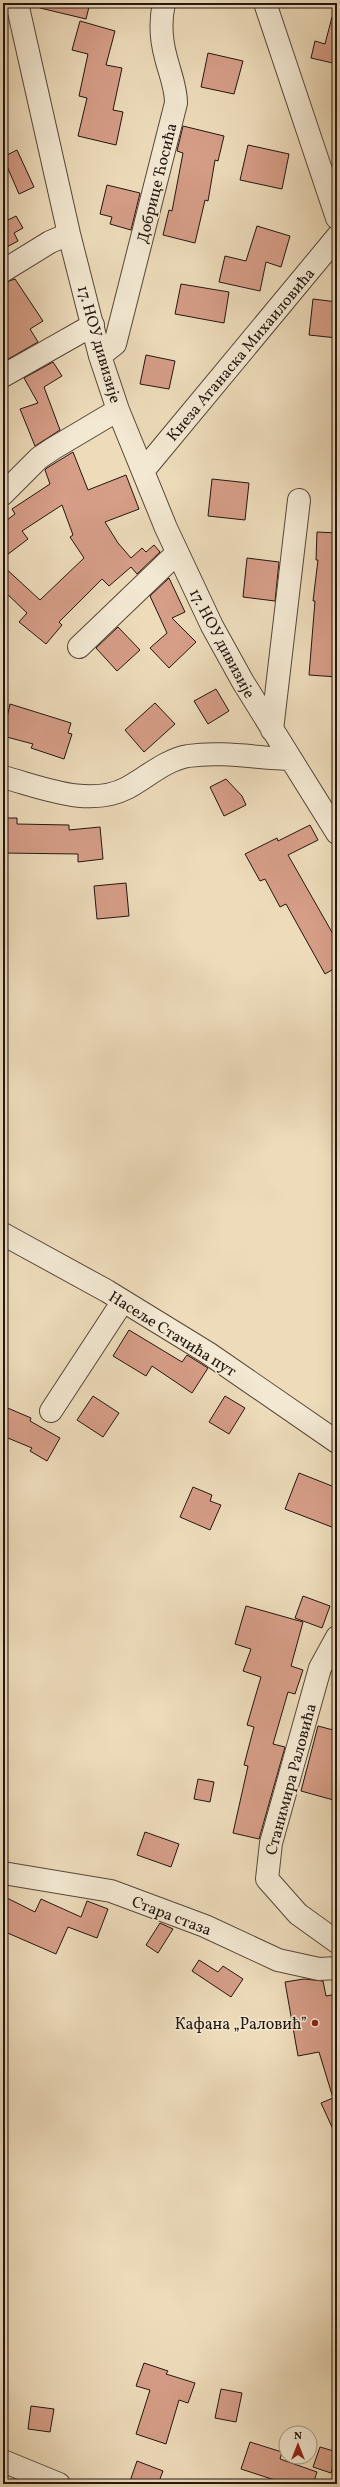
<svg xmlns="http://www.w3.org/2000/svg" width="340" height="2487" font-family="Vollkorn,serif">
  <rect width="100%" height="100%" fill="#eddbba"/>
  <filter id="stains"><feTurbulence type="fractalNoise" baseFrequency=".005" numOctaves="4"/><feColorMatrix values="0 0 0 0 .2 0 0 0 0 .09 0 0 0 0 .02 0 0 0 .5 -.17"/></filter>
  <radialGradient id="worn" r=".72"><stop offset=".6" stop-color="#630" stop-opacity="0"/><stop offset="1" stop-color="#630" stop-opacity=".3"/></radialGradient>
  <path fill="#d69d87" stroke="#231610" d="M41,3H90L86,19L40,8Z
    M332,17L337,18V64L311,58L315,41L325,44Z
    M80,21L115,31L106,65L122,68L113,110L123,112L116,145L78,136L87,98L79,96L88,54L72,50Z
    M208,53L243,61L234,94L201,87Z
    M183,126L224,136L218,161L215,160L208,201L205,200L195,243L163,235L169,210L172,211L183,153L177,151Z
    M248,145L289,154L282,189L240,180Z
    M17,150L34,187L19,194L3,157Z
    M107,185L140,193L131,230L110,224L112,217L100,214Z
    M3,211L8,220L16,216L23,228L14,233L18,241L3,249Z
    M257,226L290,236L281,267L266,262L260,291L219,282L225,256L246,261Z
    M15,279L43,321L30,329L38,342L3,362V323L8,320L3,311V283Z
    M181,284L229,292L224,323L175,314Z
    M313,299L337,302V338L309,335Z
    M146,355L175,361L169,389L140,384Z
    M53,362L62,376L44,387L60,430L35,446L20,409L38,403L24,378Z
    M73,452L88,490L126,475L139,509L105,522L118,543L131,558L142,548L146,552L154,545L160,552L137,574L131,567L109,586L102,579L59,622L62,625L46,644L19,622L27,613L3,590V566L40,600L84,558L70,537L73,535L62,505L22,531L28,539L3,558V523L15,514L12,509L50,484L45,470L47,468Z
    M212,479L249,483L245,520L208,516Z
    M317,532L337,533V677L309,675L315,601H313L318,560H316Z
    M247,558L279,562L275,601L243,597Z
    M169,578L185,612L172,618L196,642L169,668L150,648L167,633L150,596Z
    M118,627L140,650L117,671L96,648Z
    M216,689L229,711L208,724L194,701Z
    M155,703L175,724L144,752L125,730Z
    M10,704L71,723L68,733L72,734L64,759L31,748L33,744L3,736Z
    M226,779L242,796L246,805L224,816L210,787Z
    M3,818H17V824L69,825V830L100,827L103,859L78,862V854L3,853Z
    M310,825L318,840L288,855L337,941V967L325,974L286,904L280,907L265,879L260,881L245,854L277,838L278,841Z
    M126,883L129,916L97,919L94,886Z
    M129,1330L182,1362L187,1355L208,1368L192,1393L152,1366L146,1376L113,1356Z
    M93,1396L119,1413L103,1437L77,1420Z
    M225,1396L245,1408L229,1434L209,1422Z
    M3,1406L31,1418L30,1421L60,1438L47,1461L30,1451L32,1448L3,1436Z
    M299,1473L337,1488V1529L285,1509Z
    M193,1487L212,1495L210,1501L221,1505L210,1530L180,1517Z
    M303,1596L330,1606L322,1628L295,1618Z
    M246,1606L303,1622L291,1666L303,1670L295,1694L288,1692L273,1744L285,1747L259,1839L233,1833L248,1766L244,1765L254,1727L247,1725L261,1677L243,1671L251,1649L235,1644Z
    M318,1726L337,1731V1801L301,1791Z
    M198,1779L214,1782L210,1802L194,1799Z
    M145,1832L179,1844L171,1867L137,1855Z
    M3,1896L35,1912L41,1899L81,1917L87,1901L108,1909L97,1938L68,1927L56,1954L3,1931Z
    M160,1923L173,1929L158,1953L146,1945Z
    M199,1960L218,1972L223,1966L243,1979L231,1997L192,1971Z
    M304,1979L323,1981L326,1996L337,1994V2138L321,2103L333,2098L319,2052L298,2056L285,1982Z
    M144,2363L168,2371L166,2374L195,2383L188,2403L179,2400L166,2444L136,2434L150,2390L136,2386Z
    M221,2389L242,2393L236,2422L215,2418Z
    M31,2406L54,2409L50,2432L28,2429Z
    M250,2442L282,2452L280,2459L317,2472L313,2484H287L241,2469Z
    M320,2447L337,2452L331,2473L313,2467Z
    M137,2461L163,2471L158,2484H129Z"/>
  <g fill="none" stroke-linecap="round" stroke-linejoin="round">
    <defs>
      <path id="minor" d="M17,3L69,234L100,356L118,410L166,528L212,626L243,682L337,833
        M265,3L337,218
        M3,271L50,242L69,234
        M100,356L115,344L176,103C176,87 170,74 166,58C161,40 160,21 164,3
        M3,376L93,325
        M143,471L337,237
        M3,494L39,458L54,448L118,410
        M79,647L177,553
        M272,730L299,500
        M3,777C41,787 89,808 127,788C146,778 165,760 188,756C222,751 257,758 291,759
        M3,1234L107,1291L208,1353L337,1442
        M51,1411L123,1301
        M337,1637L320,1668L271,1843L267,1879L298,1914L337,1942
        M3,1873L111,1891L205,1926L278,1960L319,1969L337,1968
        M3,2461L59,2484"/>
    </defs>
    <use href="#minor" stroke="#56473a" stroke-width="24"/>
    <use href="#minor" stroke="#f3e8d2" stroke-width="22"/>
  </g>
  <circle fill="#8f2418" stroke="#f3e8d2" stroke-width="1.5" cx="315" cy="2023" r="4"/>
  <g text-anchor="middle" stroke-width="3" stroke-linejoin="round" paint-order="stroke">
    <g font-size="16" fill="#231610" stroke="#f3e8d2">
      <text transform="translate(156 183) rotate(-76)" y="6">Добрице Ћосића</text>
      <text transform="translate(100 344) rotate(74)" y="6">17. НОУ дивизије</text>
      <text transform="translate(240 354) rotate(-50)" y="6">Кнеза Атанаска Михаиловића</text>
      <text transform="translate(223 643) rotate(62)" y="6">17. НОУ дивизије</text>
      <text transform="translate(173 1333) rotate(32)" y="6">Насеље Стачића пут</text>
      <text transform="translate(290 1779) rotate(-75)" y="6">Станимира Раловића</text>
      <text transform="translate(172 1915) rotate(21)" y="6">Стара стаза</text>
    </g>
    <g font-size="16" fill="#231610" stroke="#f3e8d2" text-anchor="end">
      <text x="307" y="2029">Кафана „Раловић”</text>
    </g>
  </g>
  <rect width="340" height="2487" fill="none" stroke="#eddbba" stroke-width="16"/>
  <rect x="4" y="4" width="332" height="2479" fill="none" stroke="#231610" stroke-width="2"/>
  <rect x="8" y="8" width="324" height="2471" fill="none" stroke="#231610"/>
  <g transform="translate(298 2445)"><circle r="19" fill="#f3e8d2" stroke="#a09484"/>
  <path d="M0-3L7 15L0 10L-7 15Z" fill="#8f2418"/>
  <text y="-6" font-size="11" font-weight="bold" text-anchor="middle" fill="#231610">N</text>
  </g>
  <rect width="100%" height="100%" filter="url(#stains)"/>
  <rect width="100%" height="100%" fill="url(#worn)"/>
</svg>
